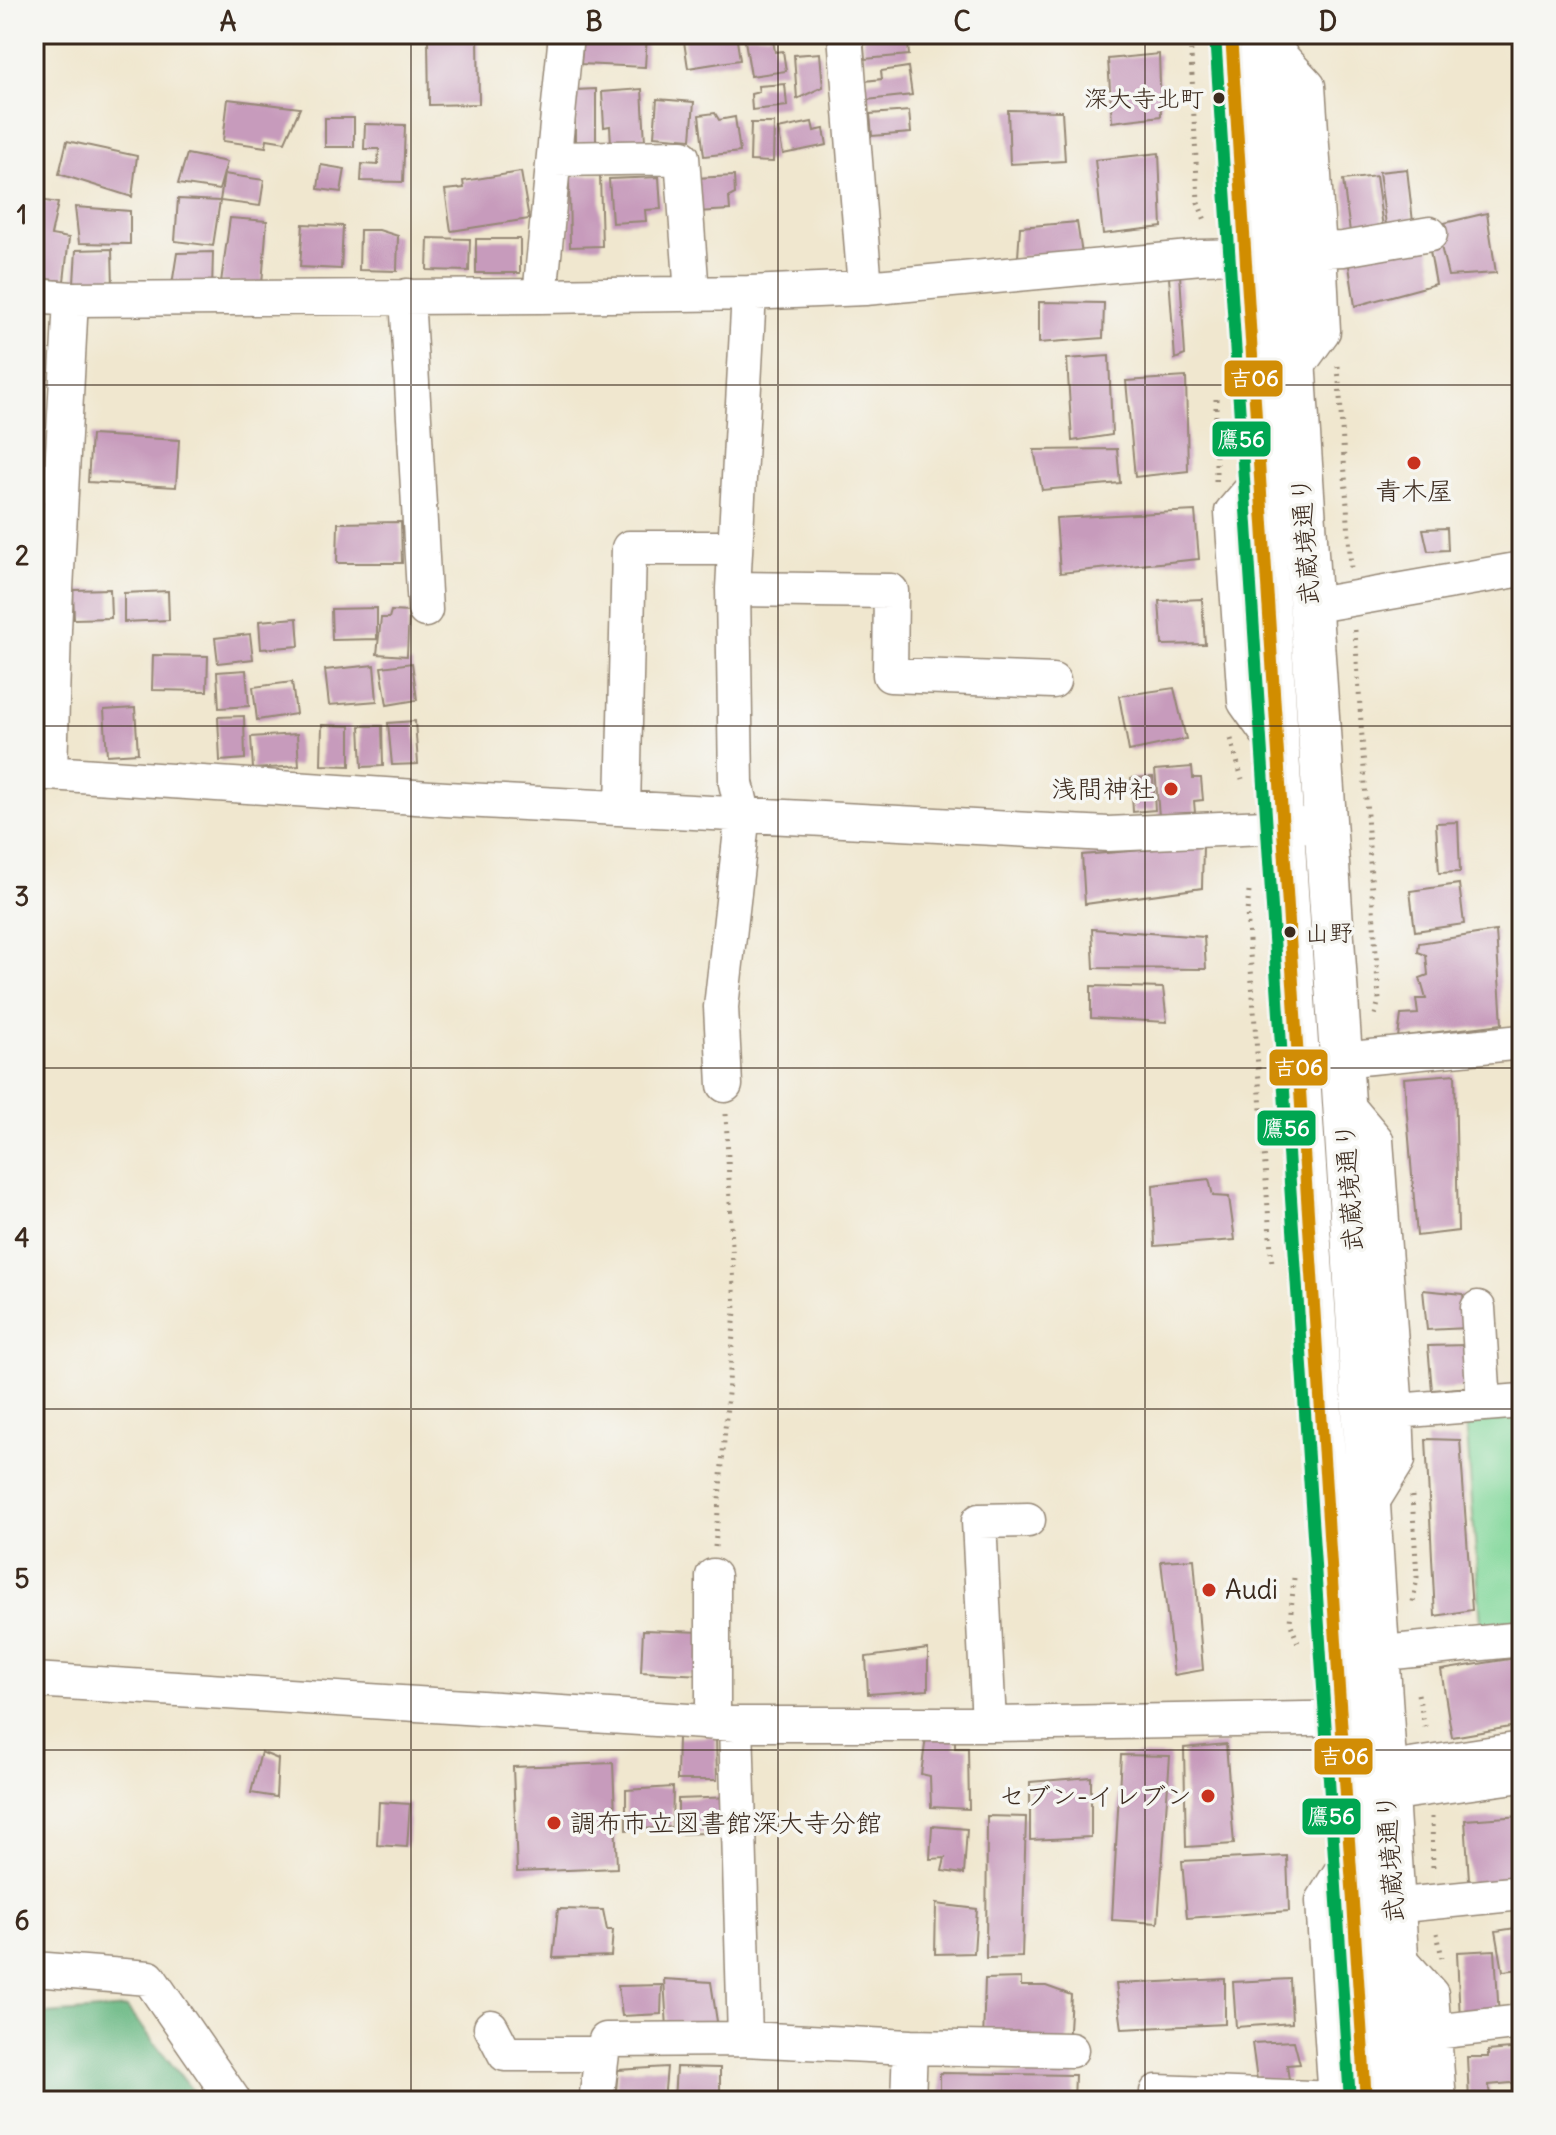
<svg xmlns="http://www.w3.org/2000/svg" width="1556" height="2135" font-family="Delius,'Klee One',sans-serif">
  <rect width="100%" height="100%" fill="#f6f6f2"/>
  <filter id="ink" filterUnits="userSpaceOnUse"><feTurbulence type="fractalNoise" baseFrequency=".0125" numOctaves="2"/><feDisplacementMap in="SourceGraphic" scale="16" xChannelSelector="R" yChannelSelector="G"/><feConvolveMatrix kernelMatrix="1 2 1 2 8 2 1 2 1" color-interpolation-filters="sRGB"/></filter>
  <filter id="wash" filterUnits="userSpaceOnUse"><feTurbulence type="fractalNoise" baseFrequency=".006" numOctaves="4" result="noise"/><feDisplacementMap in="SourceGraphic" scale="32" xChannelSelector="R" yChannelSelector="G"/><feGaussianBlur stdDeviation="1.8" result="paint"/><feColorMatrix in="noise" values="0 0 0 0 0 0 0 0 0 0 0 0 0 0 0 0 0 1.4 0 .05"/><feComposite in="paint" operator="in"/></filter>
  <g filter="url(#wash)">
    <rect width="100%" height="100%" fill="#f0e7cf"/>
    <path fill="#81d79a" stroke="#5e805c" stroke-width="2" d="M1522,1415V1620L1481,1624L1466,1419Z"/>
    <path fill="#68b882" stroke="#527150" stroke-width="2" d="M127,2008L195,2094L186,2101H34V2015Z"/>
    <g id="blocks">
      <path fill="#c79bbc" d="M583,34H647L645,67L581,64Z
        M736,34L740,60L688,68L683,35Z
        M772,34L775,52L783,51L786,71L751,76L744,35Z
        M907,34L909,55L865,59L863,37Z
        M478,37L479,104L429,105L428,39Z
        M820,53L823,87L797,99L794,55Z
        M1159,54L1161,116L1112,122L1108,59Z
        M908,67L912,95L867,100L865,81L882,79L881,71Z
        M785,84L787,106L752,110L751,94L759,92L758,86Z
        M596,89V143H575V90Z
        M642,89L645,142L611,144L610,126L604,127L602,92Z
        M228,99L300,108L285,142L267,139L266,147L223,141Z
        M657,99L694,102L691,139L654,136Z
        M1008,110L1062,111L1065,161L1010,164Z
        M909,111L911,133L872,136L870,114Z
        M715,113L719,120L735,117L740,152L704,156L699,115Z
        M325,118H354V147H325Z
        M812,122L814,131L824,129L827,145L783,154L778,129Z
        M751,123H774L773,162L750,161Z
        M365,124L405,125L403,182L361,181L362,164L378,165L379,149H364Z
        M67,141L137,156L132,197L59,174Z
        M1159,153L1162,227L1103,234L1095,160Z
        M187,154L227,162L219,190L178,184Z
        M321,165L345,169L341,192L318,189Z
        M1407,169L1413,222L1386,225L1379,172Z
        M521,172L529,219L451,231L445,190L464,188L463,181Z
        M224,174L264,180L260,206L220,201Z
        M600,175L602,246L570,247L569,176Z
        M734,176L735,194L729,197L730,210L696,212L695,178Z
        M1376,176L1383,228L1350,232L1343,180Z
        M659,177L661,209L645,210L646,221L612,223L609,179Z
        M34,199L58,203L51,235L69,238L64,281L34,278Z
        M178,199L220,201L213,246L175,241Z
        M75,207L130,211V244L79,243Z
        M1487,213L1496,273L1448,276L1436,225Z
        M230,218L267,221L262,284L221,282Z
        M1077,222L1082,254L1018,257L1020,227Z
        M303,224L343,226L341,269L300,267Z
        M360,230H379L398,236L397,271L359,270Z
        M428,238L470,239L469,271L427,270Z
        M476,239H520V273H476Z
        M1428,240L1436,284L1355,306L1347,253Z
        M112,249L113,287L74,283L76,250Z
        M213,252L212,291H171L177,253Z
        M1180,274L1185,355L1175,359L1169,277Z
        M1039,302L1104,303L1103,338L1039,343Z
        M1109,356L1112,435L1072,441L1067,359Z
        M1186,377L1188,471L1135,477L1126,381Z
        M91,435L179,440L176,487L88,482Z
        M1117,449L1120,483L1042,490L1034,450Z
        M39,489L59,491L55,548L34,546V504L38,505Z
        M1195,511L1199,559L1060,573L1056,518Z
        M401,522L402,563H337L338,523Z
        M1447,528L1448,550L1428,551L1423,529Z
        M34,561L49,562L48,610L34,609Z
        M110,589L111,618L74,619L73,590Z
        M168,591L169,620L124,622V593Z
        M1202,599L1205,644L1162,645L1159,601Z
        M377,608V639L332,640L331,609Z
        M391,611L409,612L407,656L377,654L381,618H389Z
        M297,618L299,646L261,649L259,621Z
        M250,634L253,659L218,663L215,638Z
        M153,655L208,656L207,691L152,690Z
        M412,663L417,700L387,705L381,667Z
        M374,665L377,701L329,705L325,670Z
        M246,670L249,706L219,708L217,672Z
        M292,682L296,714L257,720L253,687Z
        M1174,688L1186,739L1129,751L1119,696Z
        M135,708L138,753L107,755L104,710Z
        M244,716L245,759L220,761L218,717Z
        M415,721L418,764L392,765L388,723Z
        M322,725L350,726V766L321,765Z
        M360,726H382L383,766L362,767Z
        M297,734L299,766L253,769L251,737Z
        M1192,767L1193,778H1201L1203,800L1194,801L1195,813L1159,816L1155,770Z
        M1153,777L1155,810L1133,812L1131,778Z
        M1458,822L1460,872L1439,873L1436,823Z
        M1203,845L1202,888L1085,904L1082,855Z
        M1459,884L1464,924L1415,931L1410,891Z
        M1092,929L1204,937L1206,969L1094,968Z
        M1496,931L1502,1024L1398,1037L1401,1015L1418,1014L1416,999H1426L1420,978L1428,975L1426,955L1418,952L1419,943Z
        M1091,986L1163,988L1167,1022L1091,1018Z
        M1455,1074L1458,1231L1417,1236L1404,1078Z
        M1209,1179L1213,1196L1229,1197L1235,1240L1155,1246L1153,1185Z
        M1423,1290L1463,1294L1467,1328L1427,1330Z
        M1466,1345L1472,1387L1432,1390L1428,1346Z
        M1426,1439L1460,1440L1472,1610L1435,1616Z
        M1194,1559L1203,1670L1174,1675L1161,1561Z
        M643,1630L701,1632L703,1675L641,1672Z
        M928,1649V1690L868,1694L866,1657Z
        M1522,1657V1725L1452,1737L1441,1670Z
        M716,1736L717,1780H677L678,1738Z
        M955,1736V1748H968L969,1809L931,1807L930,1776L921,1774L926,1737Z
        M1226,1744L1234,1844L1186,1847L1184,1748Z
        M261,1752L278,1759L276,1797L251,1793Z
        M1121,1755L1170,1756L1158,1923L1112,1920Z
        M613,1763L617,1868L517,1872L513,1767Z
        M1091,1777V1837L1030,1840V1782Z
        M673,1787L672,1827L626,1830V1790Z
        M734,1797L735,1832L678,1834V1799Z
        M379,1802L410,1804L407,1847L377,1845Z
        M987,1816L1026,1817L1022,1957L986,1958Z
        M1522,1816V1890L1470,1894L1465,1820Z
        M932,1826L967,1829L964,1874L942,1871L945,1858L930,1859Z
        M1287,1856L1289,1911L1187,1918L1182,1861Z
        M936,1904L977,1909L974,1953L935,1954Z
        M558,1909L603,1910L607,1930H613L611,1956L553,1958Z
        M1522,1927V1969L1503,1971L1496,1931Z
        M1495,1950L1499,2018L1460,2020L1457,1952Z
        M1021,1978V1986H1046L1071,1995L1068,2046L983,2042L985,1979Z
        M664,1979L711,1982L718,2028H667Z
        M1225,1979V2024L1122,2029L1116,1984Z
        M1290,1979L1292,2023L1236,2027L1233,1982Z
        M662,1985L661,2014L622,2016L618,1986Z
        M1294,2041L1300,2064L1287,2065L1289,2080H1257L1252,2043Z
        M1522,2048V2082L1489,2085L1490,2101H1469L1467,2057H1488V2051Z
        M667,2067L664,2101H615L618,2070Z
        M676,2067L720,2068V2101H674Z
        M940,2073L1075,2075L1074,2101H940Z"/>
    </g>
  </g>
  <g filter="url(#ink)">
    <use href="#blocks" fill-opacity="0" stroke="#968876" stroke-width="2"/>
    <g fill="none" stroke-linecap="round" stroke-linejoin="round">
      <defs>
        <path id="minor" d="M566,34L540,296L749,293L733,589L736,783L743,813L721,1007L725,1085
          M845,34L865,288
          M1273,48L1308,86L1319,250L1323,331L1294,371
          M554,159L682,157L692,294
          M1319,250L1343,249L1430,234
          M749,293L865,288L1201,257L1245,256
          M34,296L71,299L54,629L50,773
          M407,296L425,610
          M71,299L540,296
          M1261,478L1232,512L1245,702L1277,747
          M733,589L891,591L890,675L1053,681
          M1310,606L1522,569
          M34,772L446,799L1108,834L1307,825
          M623,808L629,548H735
          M1341,1060L1522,1042
          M1344,1102L1376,1140L1396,1411L1398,1460L1369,1507
          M1478,1308L1484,1404
          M1396,1411L1522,1401
          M1354,1656L1522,1639
          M34,1680L736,1724H989L1364,1718
          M713,1723V1576
          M736,1724L745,2039
          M989,1724L979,1521L1028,1520
          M1384,1770L1522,1749
          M1386,1794L1522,1775
          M1392,1906L1522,1893
          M1396,1955L1431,1994L1439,2101
          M34,1969L149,1978L234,2101
          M491,2027L505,2054H602
          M1434,2032L1522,2022
          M910,2047L1071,2050
          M1157,2092L1336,2099
          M596,2101L602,2054L606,2040L745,2039L910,2047L908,2101
          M1336,2101L1323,1901L1350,1857"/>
        <path id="major" d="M1231,34L1366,2101
          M1272,34L1344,1102L1406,2101"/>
      </defs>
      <use href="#minor" stroke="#968876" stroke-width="37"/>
      <use href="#major" stroke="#968876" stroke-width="45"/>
      <path stroke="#968876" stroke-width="5" stroke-dasharray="2 6" stroke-linecap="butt" d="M1190,34L1198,202L1206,223
        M1317,34L1318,49
        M1338,366L1351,568
        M1216,481V395
        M1355,630L1379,1000L1375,1015
        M1231,739L1242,779
        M1249,892L1247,912L1272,1265
        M1412,1496L1417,1577L1413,1602
        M715,1547L735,1311L726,1114
        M1294,1578L1290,1622L1298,1643
        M1418,1694L1426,1731
        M1432,1817L1433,1871
        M1437,1933L1442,1958"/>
      <use href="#minor" stroke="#fff" stroke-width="34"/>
      <use href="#major" stroke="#fff" stroke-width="42"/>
      <defs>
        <path id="bus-1" d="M1231,34L1366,2101"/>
        <path id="bus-2" d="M1215,35L1350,2101"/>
      </defs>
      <use href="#bus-1" stroke="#f6f6f2" stroke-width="18"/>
      <use href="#bus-2" stroke="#f6f6f2" stroke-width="18"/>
      <use href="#bus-1" stroke="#d18d06" stroke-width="12"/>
      <use href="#bus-2" stroke="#00a651" stroke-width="12"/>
    </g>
  </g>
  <path fill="none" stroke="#3b2a1e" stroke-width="2" stroke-opacity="0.55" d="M411,34V2101M778,34V2101M1145,34V2101M34,385H1522M34,726H1522M34,1068H1522M34,1409H1522M34,1750H1522"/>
  <g fill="#3b2a1e" stroke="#f6f6f2" stroke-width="3">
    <circle cx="1219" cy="98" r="7"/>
    <circle cx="1290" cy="932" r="7"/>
  </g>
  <g fill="#c8321e" stroke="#f6f6f2" stroke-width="3">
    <circle cx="1414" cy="463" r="8"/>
    <circle cx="1171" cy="789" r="8"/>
    <circle cx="1209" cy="1590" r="8"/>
    <circle cx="1208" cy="1796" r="8"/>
    <circle cx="554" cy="1823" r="8"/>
  </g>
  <g text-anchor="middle" stroke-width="7" stroke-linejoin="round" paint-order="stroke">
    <g font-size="24" fill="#3b2a1e" stroke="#f6f6f2" text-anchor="end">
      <text x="1204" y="107">深大寺北町</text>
      <text x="1305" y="941" text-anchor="start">山野</text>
    </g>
    <g font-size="26" fill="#3b2a1e" stroke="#f6f6f2" text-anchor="end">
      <text x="1414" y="500" text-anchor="middle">青木屋</text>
      <text x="1155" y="798">浅間神社</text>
      <text x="1225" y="1599" text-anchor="start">Audi</text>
      <text x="1192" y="1805">セブン-イレブン</text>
      <text x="570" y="1832" text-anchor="start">調布市立図書館深大寺分館</text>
    </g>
    <g font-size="26" fill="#3b2a1e" stroke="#f6f6f2">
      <text transform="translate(1305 541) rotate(-94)" y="9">武蔵境通り</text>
      <text transform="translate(1349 1187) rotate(-94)" y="9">武蔵境通り</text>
      <text transform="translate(1390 1858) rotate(-94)" y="9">武蔵境通り</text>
    </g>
  </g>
  <g stroke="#f6f6f2" stroke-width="3">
    <rect x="1223" y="359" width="61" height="39" rx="8" fill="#d18d06"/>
    <rect x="1211" y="420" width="61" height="38" rx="8" fill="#00a651"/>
    <rect x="1268" y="1048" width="61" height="39" rx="8" fill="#d18d06"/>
    <rect x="1256" y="1109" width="61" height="38" rx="8" fill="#00a651"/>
    <rect x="1313" y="1737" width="61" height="39" rx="8" fill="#d18d06"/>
    <rect x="1301" y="1797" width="61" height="39" rx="8" fill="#00a651"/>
  </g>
  <g font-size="22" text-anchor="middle" font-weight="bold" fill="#fff">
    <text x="1254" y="386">吉06</text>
    <text x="1241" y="447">鷹56</text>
    <text x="1298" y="1075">吉06</text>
    <text x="1286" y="1136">鷹56</text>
    <text x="1344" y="1764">吉06</text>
    <text x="1331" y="1824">鷹56</text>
  </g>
  <rect width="1556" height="2135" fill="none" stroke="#f6f6f2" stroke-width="88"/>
  <rect x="44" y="44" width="1468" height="2047" fill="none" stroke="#3b2a1e" stroke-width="3"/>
  <g font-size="26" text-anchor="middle" font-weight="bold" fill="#3b2a1e">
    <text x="228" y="31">A</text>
    <text x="594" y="31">B</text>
    <text x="962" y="31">C</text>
    <text x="1328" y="31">D</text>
    <text x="22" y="224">1</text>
    <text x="22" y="565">2</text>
    <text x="22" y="906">3</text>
    <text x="22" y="1247">4</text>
    <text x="22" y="1588">5</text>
    <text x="22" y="1930">6</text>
  </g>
</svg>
